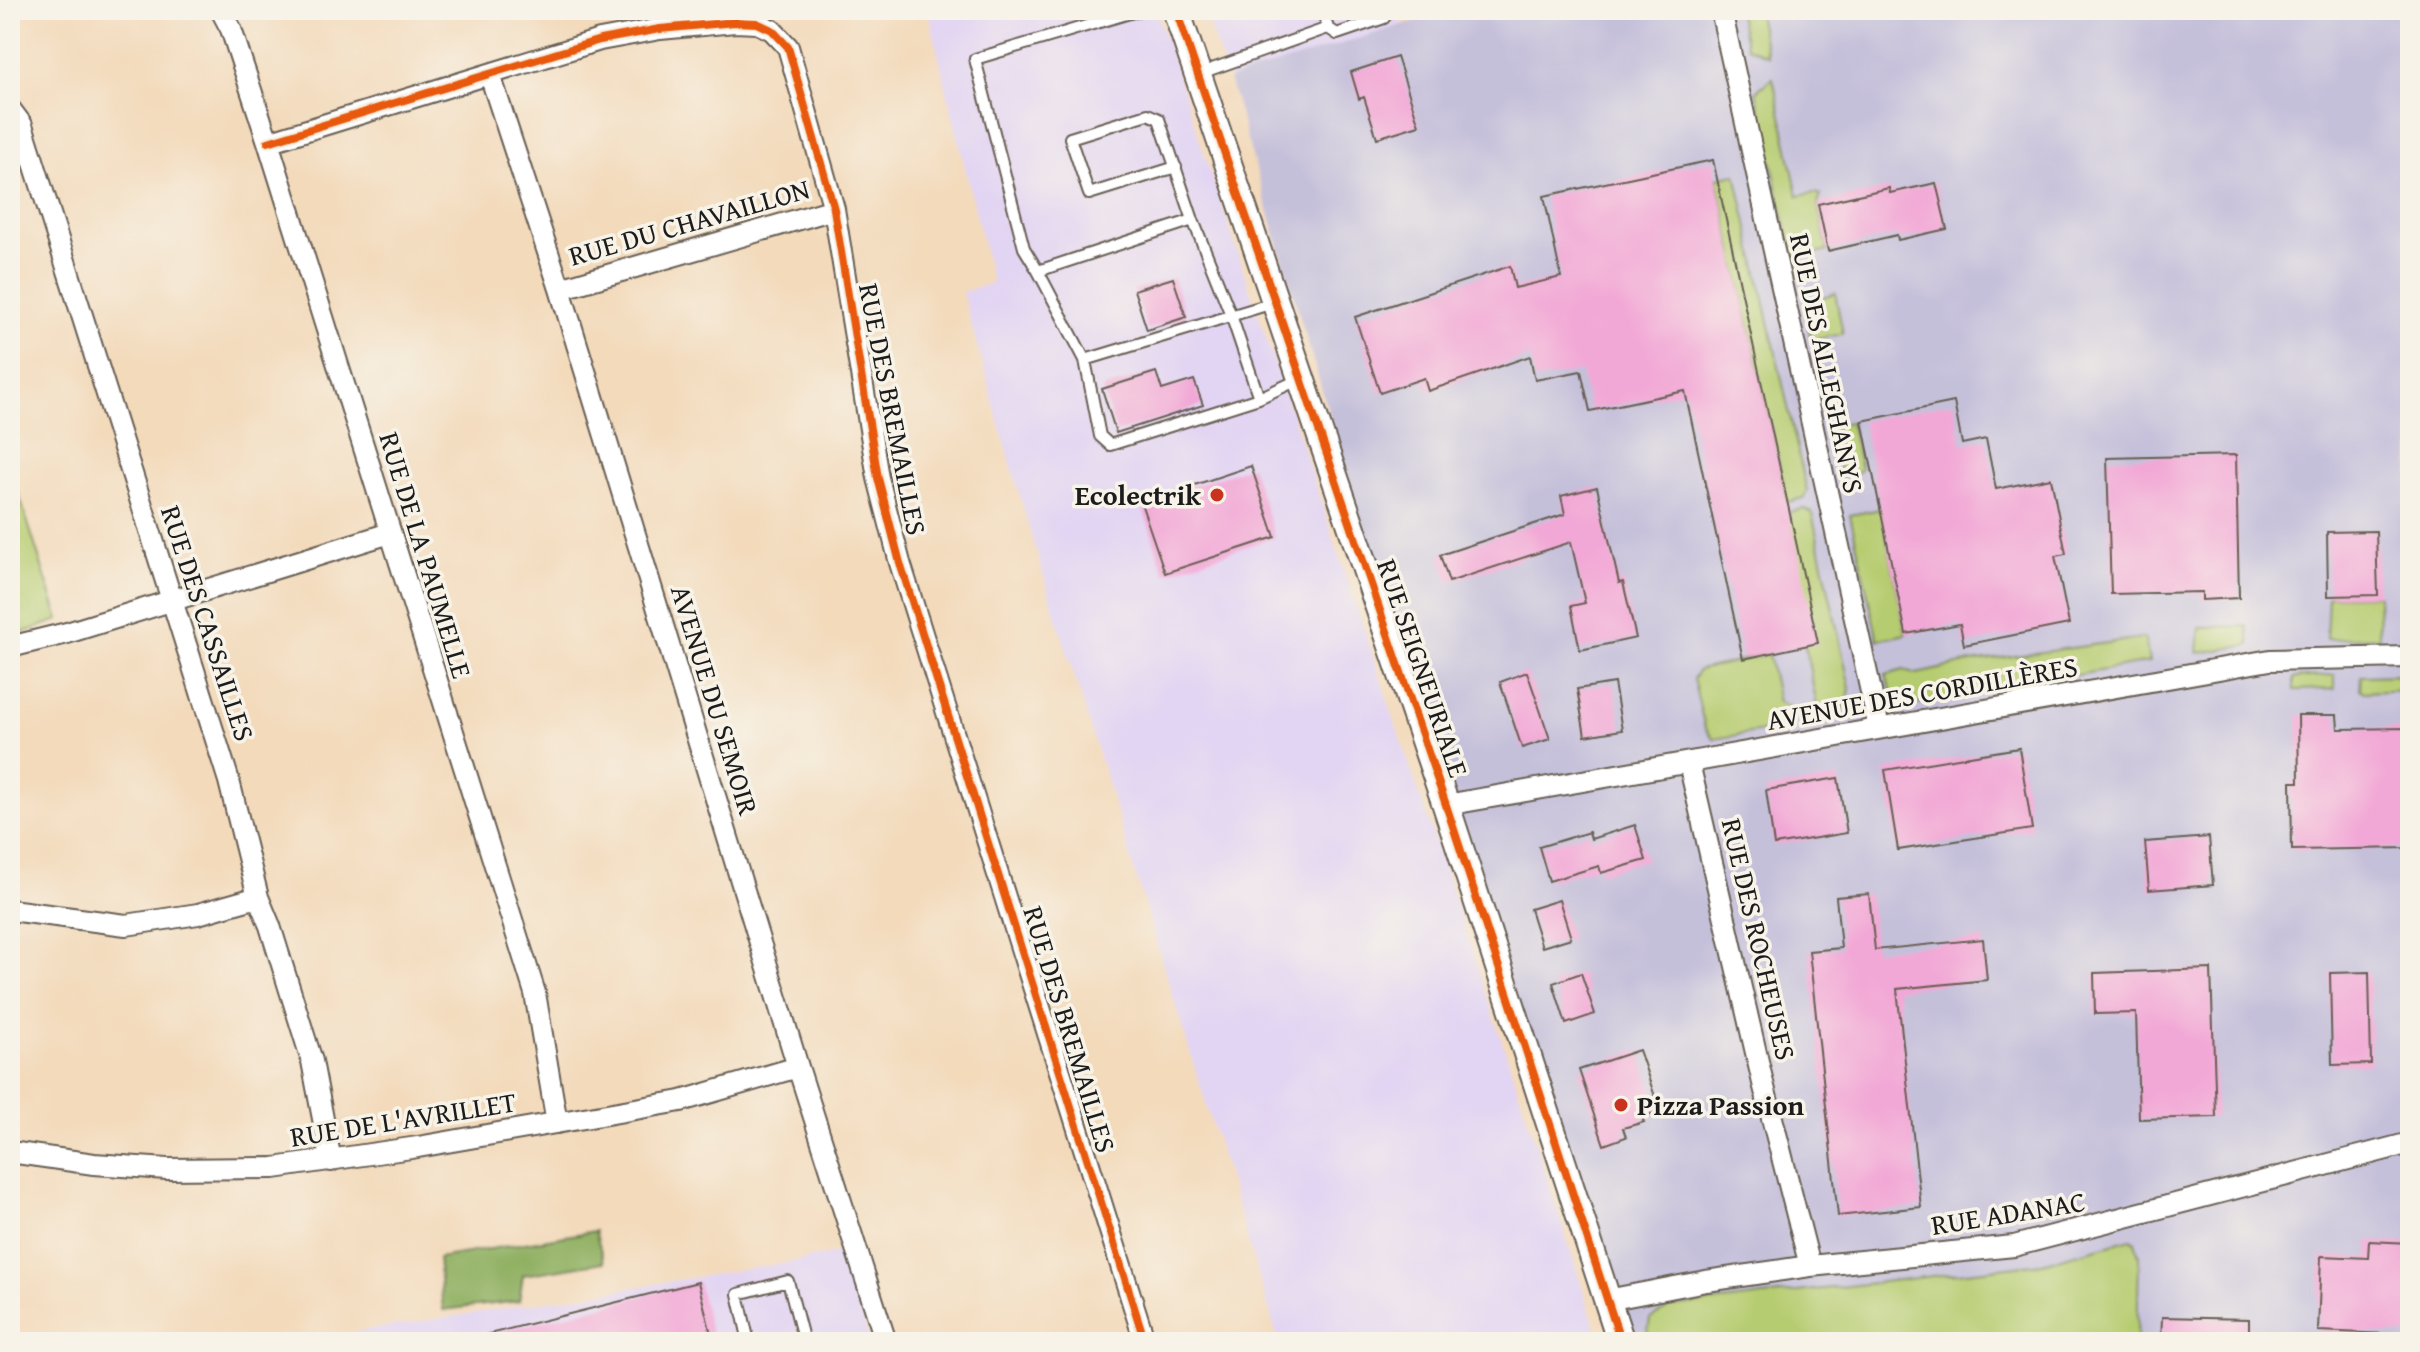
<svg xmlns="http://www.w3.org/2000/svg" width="2420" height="1352" font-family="'Gentium Book Plus',serif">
  <rect width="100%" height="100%" fill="#f7f3e8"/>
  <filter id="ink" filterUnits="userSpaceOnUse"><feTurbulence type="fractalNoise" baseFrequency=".0125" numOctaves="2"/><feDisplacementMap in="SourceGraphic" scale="16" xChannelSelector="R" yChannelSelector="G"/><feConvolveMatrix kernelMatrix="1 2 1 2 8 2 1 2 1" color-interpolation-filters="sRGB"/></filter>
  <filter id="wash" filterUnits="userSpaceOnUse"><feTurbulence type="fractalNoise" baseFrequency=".006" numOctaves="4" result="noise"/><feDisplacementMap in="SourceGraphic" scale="32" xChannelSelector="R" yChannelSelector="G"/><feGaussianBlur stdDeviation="1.8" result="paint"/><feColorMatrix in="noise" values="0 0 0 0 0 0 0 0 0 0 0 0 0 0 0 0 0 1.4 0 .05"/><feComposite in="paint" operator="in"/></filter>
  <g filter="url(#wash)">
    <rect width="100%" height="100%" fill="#f3dabb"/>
    <path fill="#e2d4f3" d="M928,10H1156L1508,1059L1600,1342H1279L1030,531L962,292L992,283Z
      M1203,10H1396L1402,26L1229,79Z
      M842,1252L870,1342H346L343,1334L791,1262Z"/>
    <path fill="#c5c0da" d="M1450,10H2410V1342H1621L1446,805L1229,79Z"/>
    <path fill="#b6cc70" stroke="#697446" stroke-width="2" d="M1757,10L1767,55L1747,47L1738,11Z
      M1773,78L1798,196L1815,193L1821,195L1818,204L1828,251L1793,259L1756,91Z
      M1736,174L1807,492L1803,498L1787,502L1717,178Z
      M1835,293L1843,334L1811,340L1804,303Z
      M1850,422L1861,469L1857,473L1841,477L1831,426Z
      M10,467L59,620L10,637Z
      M1804,509L1812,513L1850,688C1848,708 1839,716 1820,721L1805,646L1789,512Z
      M1881,509L1906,634L1878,640L1850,515Z
      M2378,595L2379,637L2326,639L2328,596Z
      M2247,626L2250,645L2198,653L2200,627Z
      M2143,638L2145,640L2149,662L1915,704H1907L1893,696L1886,675L1904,670L1917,674L1971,662Z
      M1768,654L1778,702L1789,706L1793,726L1714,739L1705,728L1693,679L1699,670Z
      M2335,675V689L2294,690V678Z
      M2410,675V690L2364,692L2360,689L2361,676Z
      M2131,1239L2135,1241L2139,1257L2137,1342H1646L1650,1319L1671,1307L2042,1263Z"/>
    <path fill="#90b062" stroke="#56663f" stroke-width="2" d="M595,1231L604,1262L523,1275L519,1301L443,1310L438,1258Z"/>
    <g id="blocks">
      <path fill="#f2a8d6" d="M1397,57L1419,125L1377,138L1364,97L1359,99L1351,72Z
        M1713,160L1818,643L1743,659L1685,391L1590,411L1581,371L1535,380L1530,356L1428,391L1424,378L1380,393L1355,317L1510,266L1515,288L1561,277L1544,196Z
        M1936,183L1947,229L1898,240L1897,235L1828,251L1818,204L1889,188L1890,193Z
        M1173,278L1186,317L1147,330L1134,290Z
        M1156,372L1162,390L1194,380L1203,405L1116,433L1102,389Z
        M1954,402L1962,444L1986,439L1996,489L2051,478L2066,554L2055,556L2069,624L1964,645L1960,624L1906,634L1862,421Z
        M2236,455L2239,598L2202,600V592L2111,594L2107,458Z
        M1251,466L1275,537L1165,573L1141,503Z
        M1597,487L1619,583L1623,582L1636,638L1580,650L1571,606L1585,603L1571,542L1449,582L1440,555L1565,514L1561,496Z
        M2376,531L2378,595L2328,596L2327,532Z
        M1527,672L1550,739L1522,748L1500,682Z
        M1614,683L1622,730L1585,736L1577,689Z
        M2298,715H2337L2338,729L2410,728V848L2292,850L2291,782H2299Z
        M2019,748L2032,829L1898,850L1885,770Z
        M1838,778L1847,833L1774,845L1766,790Z
        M1635,825L1646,860L1601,873L1599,866L1549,881L1539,847L1589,832L1591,839Z
        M2209,837L2213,885L2149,890L2145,842Z
        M1869,894L1875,950L1983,939L1987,980L1897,989L1921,1207L1838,1216L1809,951L1841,948L1836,897Z
        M1559,900L1571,938L1542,947L1530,909Z
        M2211,969L2216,1117L2139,1119L2136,1013L2095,1014L2094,973Z
        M2369,972L2371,1064L2332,1065L2330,973Z
        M1581,973L1595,1014L1566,1024L1553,983Z
        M1639,1050L1660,1111L1642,1117L1644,1122L1623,1128L1626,1137L1604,1145L1579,1070Z
        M2369,1241L2410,1243V1335L2318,1331L2321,1256L2368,1258Z
        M698,1282L713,1342H482L481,1336Z
        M2162,1317L2249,1319V1342H2161Z"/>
    </g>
  </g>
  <g filter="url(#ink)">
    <use href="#blocks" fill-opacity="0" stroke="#675e54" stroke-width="2"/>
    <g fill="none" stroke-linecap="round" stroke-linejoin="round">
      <defs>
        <path id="service" d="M1328,28L1337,34L1384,18L1389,10
          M1198,74L1328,28L1322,10
          M1176,167L1089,194L1070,138L1148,114L1159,119L1193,220L1231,315L1259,398
          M1038,271L1024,248L975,59L1140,10
          M1273,303L1085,360L1100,436L1110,445L1259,398L1298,380
          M1085,360L1038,271L1193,220
          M749,1342L738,1294L788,1281L804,1342"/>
        <path id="minor" d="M221,10L231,29L268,142L535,993L557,1123
          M1721,10L1879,728
          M490,75L560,289L798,1067L886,1342
          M10,109L22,125L229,781L258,897L270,926L312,1061L331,1161
          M268,142L600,40L660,29L735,22L757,23L772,30L788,47L834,209L878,478L900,563L1145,1342
          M560,289L834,209
          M10,647L67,633L390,533
          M1689,763L1763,1083L1810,1266
          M1446,805L2270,660L2410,657
          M10,910L126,925L198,914L258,897
          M10,1152L94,1164L167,1169L274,1168L418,1147L681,1101L798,1067
          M1607,1300L1706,1281L1810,1266L2014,1246L2410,1143"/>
        <path id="tertiary" d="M1176,10L1446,805L1621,1342"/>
      </defs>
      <use href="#service" stroke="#675e54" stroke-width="14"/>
      <use href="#minor" stroke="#675e54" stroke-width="24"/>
      <use href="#tertiary" stroke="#675e54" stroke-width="30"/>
      <use href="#service" stroke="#fff" stroke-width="10"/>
      <use href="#minor" stroke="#fff" stroke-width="20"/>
      <use href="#tertiary" stroke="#fff" stroke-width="26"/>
      <defs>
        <path id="cycleway" d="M1176,10L1446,805L1621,1342
          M268,142L600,40L660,29L735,22L757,23L772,30L788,47L834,209L878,478L900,563L1145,1342"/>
      </defs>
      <use href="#cycleway" stroke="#f7f3e8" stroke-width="13"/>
      <use href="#cycleway" stroke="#e8590c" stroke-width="8"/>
    </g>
  </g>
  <g fill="#c8321e" stroke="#f7f3e8" stroke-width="3">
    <circle cx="1217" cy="495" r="8"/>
    <circle cx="1621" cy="1105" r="8"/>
  </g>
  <g text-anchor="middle" stroke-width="7" stroke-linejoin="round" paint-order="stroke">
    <g font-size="28" fill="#1c1c1c" stroke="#f7f3e8">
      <text transform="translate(689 222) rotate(-16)" y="10">RUE DU CHAVAILLON</text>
      <text transform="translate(1827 363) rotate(78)" y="10">RUE DES ALLEGHANYS</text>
      <text transform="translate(893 409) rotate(79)" y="10">RUE DES BREMAILLES</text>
      <text transform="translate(426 555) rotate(73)" y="10">RUE DE LA PAUMELLE</text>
      <text transform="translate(208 623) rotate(72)" y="10">RUE DES CASSAILLES</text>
      <text transform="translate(1423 668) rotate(71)" y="10">RUE SEIGNEURIALE</text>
      <text transform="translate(1922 693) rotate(-10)" y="10">AVENUE DES CORDILLÈRES</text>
      <text transform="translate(715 700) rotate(73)" y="10">AVENUE DU SEMOIR</text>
      <text transform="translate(1759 939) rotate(77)" y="10">RUE DES ROCHEUSES</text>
      <text transform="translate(1070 1029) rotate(73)" y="10">RUE DES BREMAILLES</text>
      <text transform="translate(403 1119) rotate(-9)" y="10">RUE DE L'AVRILLET</text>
      <text transform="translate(2008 1213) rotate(-9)" y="10">RUE ADANAC</text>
    </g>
    <g font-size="28" font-weight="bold" fill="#1c1c1c" stroke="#f7f3e8" text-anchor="end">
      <text x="1201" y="505">Ecolectrik</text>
      <text x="1637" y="1115" text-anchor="start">Pizza Passion</text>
    </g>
  </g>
  <rect width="2420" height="1352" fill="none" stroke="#f7f3e8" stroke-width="40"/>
</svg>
